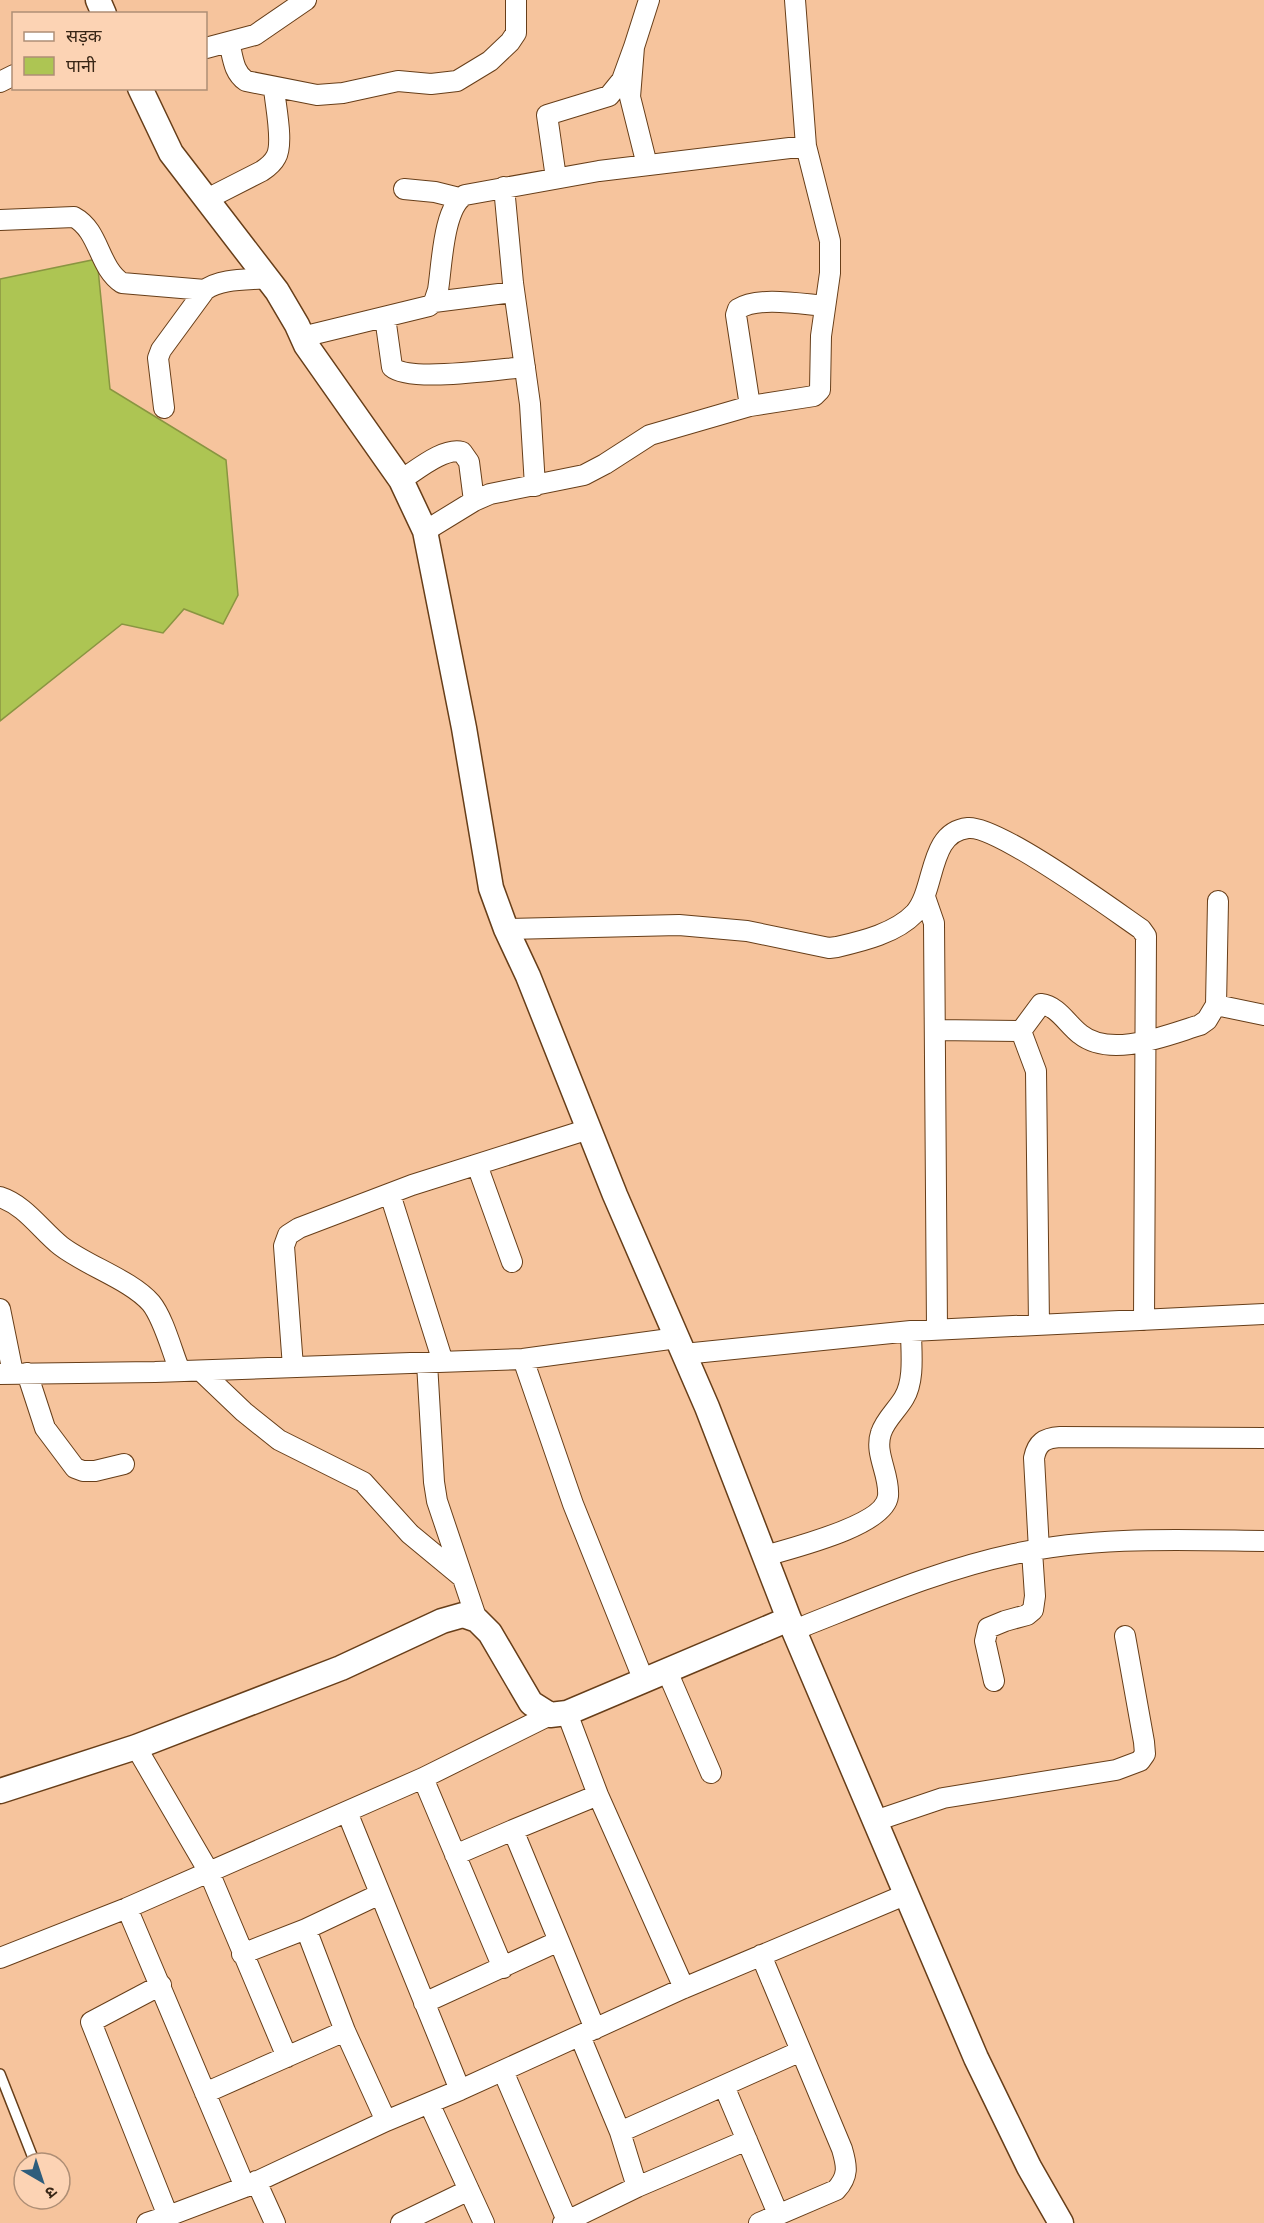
<svg xmlns="http://www.w3.org/2000/svg" width="1264" height="2223" font-family="'IBM Plex Sans','Noto Sans Devanagari',sans-serif">
  <rect width="100%" height="100%" fill="#f6c49d"/>
  <path fill="#adc553" stroke="#8a9541" stroke-width="1.5" d="M97,259L110,389L226,460L238,595L223,624L184,609L163,633L122,624L0,721V279Z"/>
  <g fill="none" stroke-linecap="round" stroke-linejoin="round">
    <defs>
      <path id="service" d="M0,2074L35,2163"/>
      <path id="minor" d="M229,42C233,57 233,72 246,81L317,95L343,93L398,81L431,84L457,81L490,61L510,42L516,33V0
        M206,48L255,35L306,0
        M0,82L14,75
        M647,165L630,97L634,47L649,0
        M556,178L547,115L609,96L622,80L634,47
        M504,187L513,283L530,404L535,486
        M404,189L435,192L459,198
        M207,199L262,171C268,167 273,163 276,157C284,143 275,104 274,88
        M0,220L74,217C100,231 98,267 122,283L205,290
        M434,302L514,292
        M385,317L392,367C410,383 499,369 525,367
        M302,337L429,306L434,302L438,290C442,266 443,207 465,195L599,171L806,146
        M750,406L736,315L738,309C758,296 801,304 825,306
        M164,408L158,358L161,350L205,290C221,278 248,280 268,278
        M401,480C417,470 444,447 462,452L469,462L474,501
        M425,531L474,501L490,494L584,475L605,464L650,435L750,406L814,396L820,390L821,336L830,273V241L806,146L795,0
        M925,897L934,923L937,1329
        M506,929L679,925L747,931L829,948L837,947C863,941 896,933 915,913C936,889 928,832 968,828C997,825 1112,909 1141,929L1146,936L1144,1320
        M1216,1005L1264,1015
        M935,1030L1021,1031L1041,1004C1058,1006 1067,1024 1080,1034C1111,1059 1167,1035 1200,1025L1207,1020L1216,1005L1218,901
        M1021,1031L1036,1071L1039,1325
        M477,1165L512,1262
        M390,1194L443,1362
        M0,1197C25,1205 41,1230 61,1246C87,1266 131,1280 151,1303C164,1319 172,1352 180,1371
        M0,1309L13,1373
        M684,1354L911,1331L1264,1314
        M523,1359L573,1504L644,1681
        M427,1363L434,1482L437,1501L477,1620
        M293,1367L284,1246L288,1235L299,1228L412,1185L589,1129
        M201,1371L244,1412L279,1440L363,1482L410,1534L462,1577
        M27,1373L45,1428L75,1468L83,1471H95L124,1464
        M0,1374L155,1372L523,1359L677,1338
        M1039,1550L1034,1458C1037,1443 1044,1438 1060,1437L1264,1438
        M765,1556C791,1548 885,1526 888,1496C890,1474 874,1454 881,1433C885,1420 897,1410 904,1398C915,1380 911,1351 911,1331
        M794,1630C866,1602 938,1570 1014,1554C1095,1536 1182,1540 1264,1541
        M667,1671L711,1773
        M994,1681L985,1641L988,1628L1005,1621L1027,1615L1033,1610L1035,1596L1032,1551
        M567,1713L598,1795L684,1988
        M550,1715L423,1778L127,1908L245,2187L386,2121L460,2090L684,1988L907,1894
        M136,1747L209,1872L287,2057
        M423,1778L503,1968
        M347,1812L460,2090
        M875,1821L943,1798L1116,1770L1140,1761L1145,1754L1144,1742L1125,1636
        M455,1855L513,1830
        M306,1929L345,2031
        M559,1941L595,2029
        M242,1954L306,1929L380,1894
        M0,1958L127,1908
        M161,1985L91,2022L168,2216L245,2187
        M424,2003L559,1941L513,1830L598,1795
        M580,2036L620,2132L637,2187
        M503,2071L568,2223
        M724,2086L778,2214
        M205,2093L345,2031L386,2121
        M429,2103L484,2223
        M620,2132L801,2051
        M256,2181L275,2223
        M147,2223L168,2216
        M401,2223L469,2190
        M563,2223L637,2187L747,2140
        M759,2223L836,2190C849,2176 847,2166 842,2149L761,1955"/>
      <path id="tertiary" d="M98,0L104,14
        M140,88L171,153L277,291L297,325L306,345L401,480L425,531L464,728L491,888L506,929L528,976L615,1195L707,1407L789,1619L976,2058L1029,2167L1061,2223
        M0,1791L136,1747L341,1668L442,1621L463,1615L477,1620L490,1633L531,1703L550,1715L567,1713L789,1619"/>
    </defs>
    <use href="#service" stroke="#673e19" stroke-width="12"/>
    <use href="#minor" stroke="#673e19" stroke-width="22"/>
    <use href="#tertiary" stroke="#673e19" stroke-width="27"/>
    <use href="#service" stroke="#fff" stroke-width="9"/>
    <use href="#minor" stroke="#fff" stroke-width="20"/>
    <use href="#tertiary" stroke="#fff" stroke-width="24"/>
  </g>
  <rect x="12" y="12" width="195" height="78" fill="#fcd3b4" stroke="#ae8e75" stroke-width="1.5"/>
  <rect x="24" y="32" width="30" height="9" fill="#ffffff" stroke="#ae8e75" stroke-width="1.5"/>
  <text x="66" y="42" font-size="18" fill="#382616">सड़क</text>
  <rect x="24" y="57" width="30" height="18" fill="#adc553" stroke="#ae8e75" stroke-width="1.5"/>
  <text x="66" y="72" font-size="18" fill="#382616">पानी</text>
  <g transform="translate(42 2181) rotate(141)"><circle r="28" fill="#fcd3b4" stroke="#ae8e75" stroke-width="1.5"/>
  <path d="M0-4.5L10 22L0 15L-10 22Z" fill="#2e5d7c"/>
  <text y="-9" font-size="16" font-weight="bold" text-anchor="middle" fill="#382616">उ</text>
  </g>
</svg>
